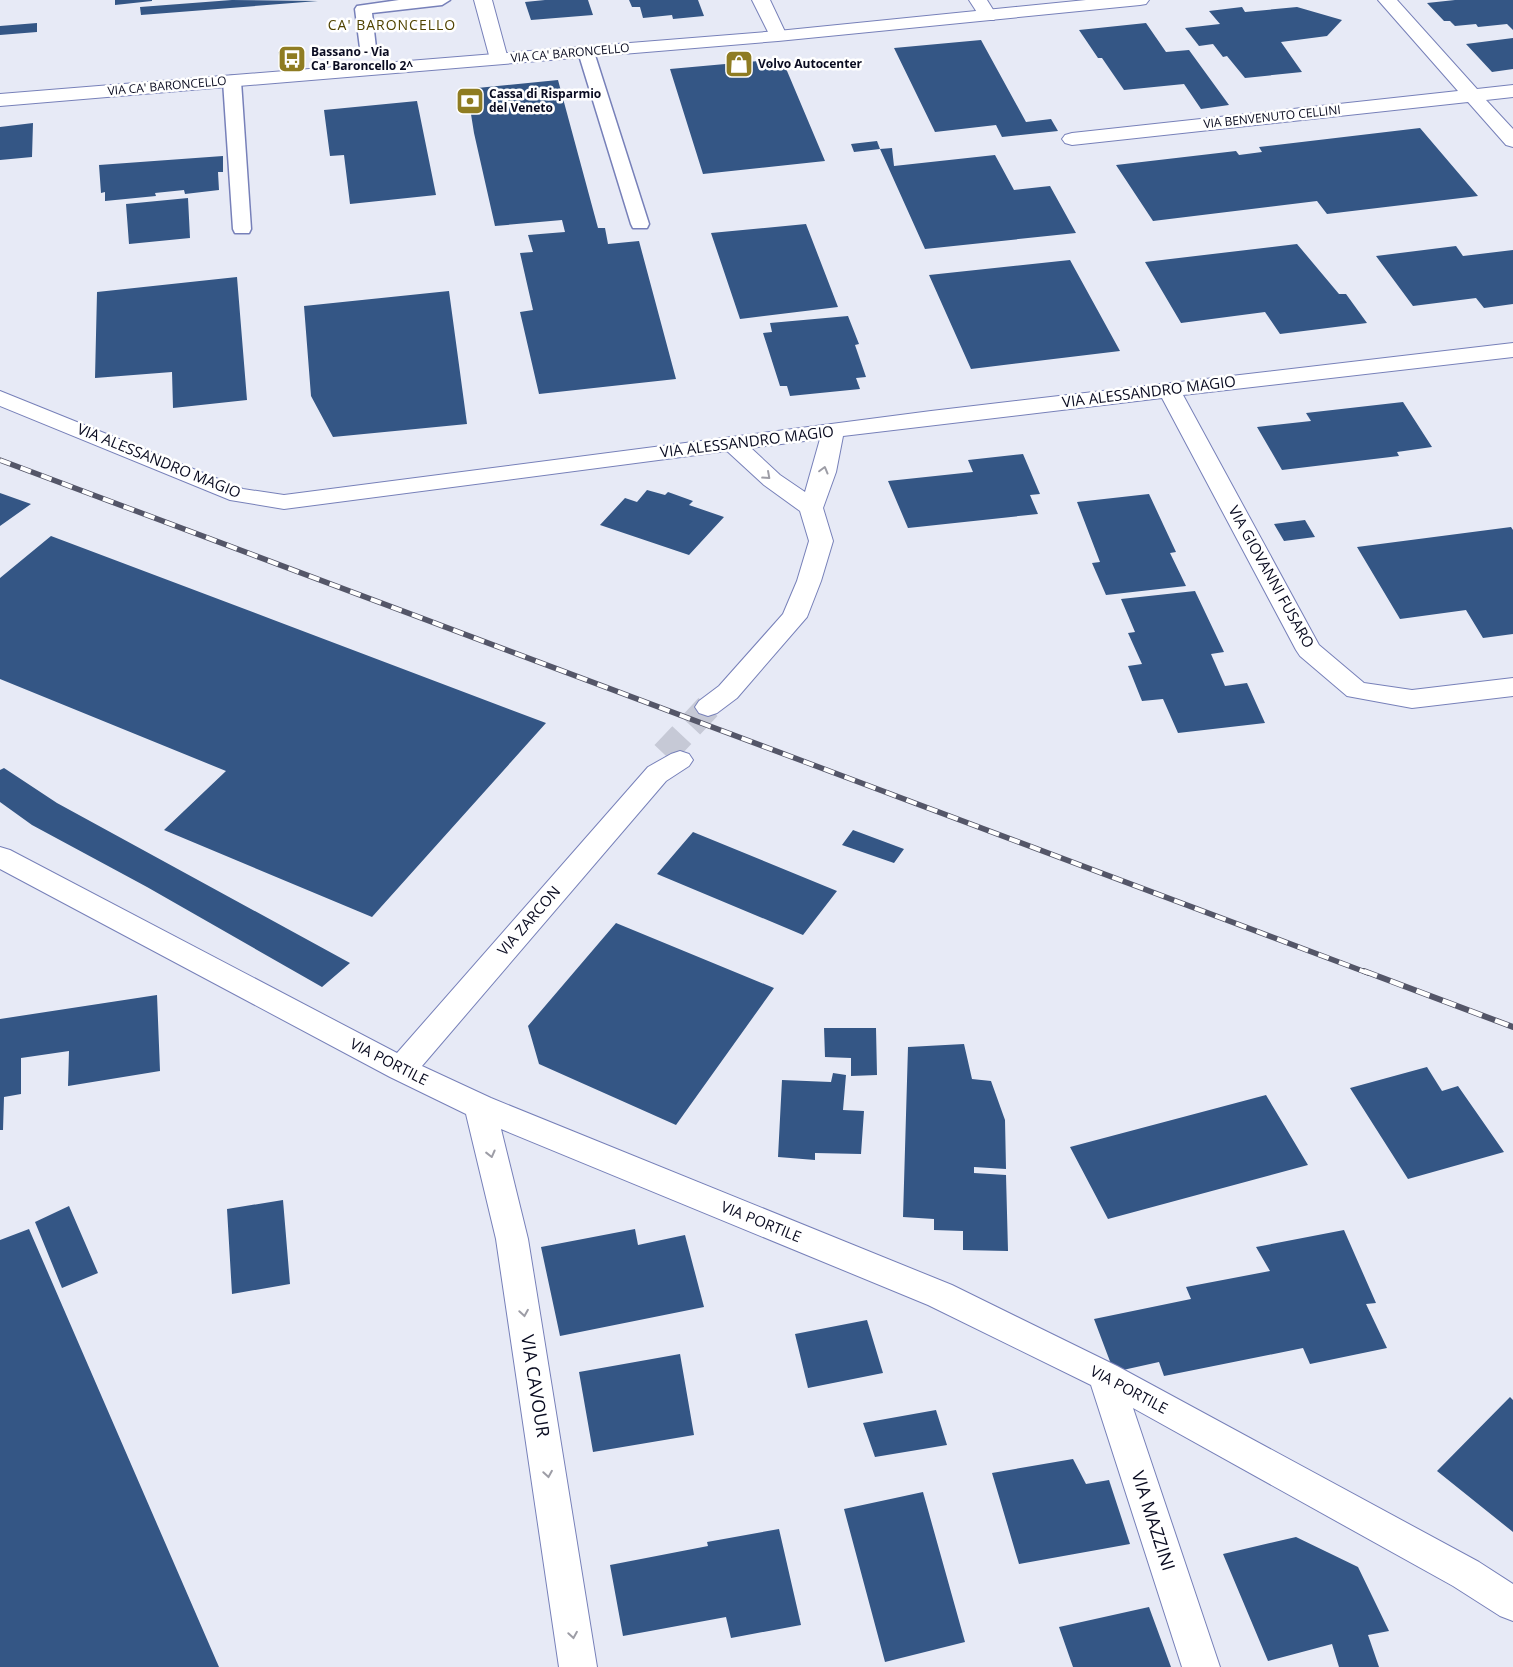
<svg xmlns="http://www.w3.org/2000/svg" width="1513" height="1667" font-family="'Open Sans',sans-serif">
  <rect width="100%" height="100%" fill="#e7eaf6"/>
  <path fill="#345685" d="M115,0H152V1L115,5Z
    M232,0L318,1L141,15L140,7Z
    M545,0H588L593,15L531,20L525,2Z
    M629,0H698L704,16L673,19L672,15L643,18L640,7H632Z
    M1455,0H1513V30L1507,24L1478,27L1476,24L1455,26L1450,21H1444L1427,3Z
    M1242,7L1245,12L1297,7L1342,20L1327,36L1281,42L1302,72L1245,78L1227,56L1223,57L1213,44L1199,46L1185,28L1220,24L1209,11Z
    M37,23V32L0,35V26Z
    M1146,23L1166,52L1189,50L1229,105L1201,109L1184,84L1124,90L1102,58H1098L1079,30Z
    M1513,38V69L1492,72L1466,44Z
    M981,40L1026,122L1051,119L1058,131L1002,137L996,125L935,132L894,48Z
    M297,50V55L279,56L278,52Z
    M782,59L825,161L703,174L670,69Z
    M558,80L598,228H605L608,244L639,241L676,379L539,394L520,312L533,310L520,253L533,252L528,235L565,232L562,220L495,226L474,133L467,89Z
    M417,101L436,195L350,204L344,155L330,156L324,110Z
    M33,123L32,157L0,160V127Z
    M1420,128L1478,196L1327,214L1317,201L1153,221L1116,165L1236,151L1239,155L1262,152L1259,147Z
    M877,141L880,149L892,148L894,166L995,155L1014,190L1050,186L1076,233L925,249L880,149L854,152L851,144Z
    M223,156V172H218L219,190L185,194L184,190L155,193L156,196L105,201V192L101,193L99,165Z
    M188,198L190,238L129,244L126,204Z
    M806,224L838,307L740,319L711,233Z
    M1297,244L1339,294H1346L1367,323L1280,334L1265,312L1181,323L1145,262Z
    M1456,246L1463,256L1513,250V304L1484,308L1476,298L1413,306L1376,256Z
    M1070,260L1120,351L971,369L929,275Z
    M237,277L247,400L173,408L172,372L95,378L97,292Z
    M449,291L467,424L333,437L311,396L304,306Z
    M848,316L859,344L855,345L866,377L856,378L860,389L790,396L787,386H780L763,333L772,332L770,323Z
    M1403,402L1432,447L1397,452L1399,456L1282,470L1257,427L1311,421L1306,413Z
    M1023,454L1040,494L1030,495L1038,514L908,528L888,481L973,472L968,460Z
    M647,490L665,495L668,492L693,501L689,505L724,517L689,555L600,525L625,498L637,502Z
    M0,493L31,504L0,526Z
    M1149,494L1176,552L1170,553L1186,586L1106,595L1092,563L1100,562L1077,502Z
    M1305,520L1315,537L1284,541L1274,524Z
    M1511,527L1513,530V634L1483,638L1466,610L1400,619L1357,547Z
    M51,536L271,619L546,723L372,917L164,830L226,771L0,679V578Z
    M1195,591L1224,652L1211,654L1225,686L1247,683L1265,723L1178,733L1163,699L1142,701L1128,666L1142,664L1128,633L1135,632L1121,599Z
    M4,768L57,803L350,963L322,987L147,887L32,825L0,802V770Z
    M853,830L904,849L894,863L842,845Z
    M693,832L837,891L803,935L657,874Z
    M616,923L774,988L676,1125L539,1064L528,1026Z
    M157,995L160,1071L68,1086L69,1051L21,1058V1094L4,1097L3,1130H0V1019Z
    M824,1028H876L877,1075L851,1076V1058L825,1057Z
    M964,1044L972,1079L991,1081L1005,1120L1006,1169L974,1167V1173L1006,1175L1008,1251L963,1250V1231L934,1230V1219L903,1217L908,1047Z
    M1427,1067L1442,1091L1458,1086L1504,1152L1408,1179L1350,1088Z
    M833,1073L846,1075L843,1110L864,1111L861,1154L815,1153V1160L778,1157L782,1080L831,1082Z
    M1266,1095L1308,1165L1108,1219L1070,1147Z
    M283,1200L290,1284L232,1294L227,1209Z
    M69,1206L98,1273L62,1288L35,1222Z
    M29,1229L219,1667H0V1240Z
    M635,1229L638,1245L685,1235L704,1307L560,1336L541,1247Z
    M1344,1230L1376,1303L1366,1304L1387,1348L1310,1364L1303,1348L1164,1376L1159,1362L1114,1372L1094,1319L1191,1299L1186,1287L1270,1271L1256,1247Z
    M867,1320L883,1373L808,1388L795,1334Z
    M680,1354L694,1435L593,1452L579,1372Z
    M1510,1397L1513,1400V1532L1437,1471Z
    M936,1410L947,1445L875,1457L863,1423Z
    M1073,1459L1086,1484L1109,1480L1130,1544L1019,1564L992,1473Z
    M923,1492L965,1642L885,1662L844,1509Z
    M779,1529L801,1625L731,1638L726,1617L623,1636L610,1565L708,1546L707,1542Z
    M1296,1537L1358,1567L1389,1631L1368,1635L1379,1667H1339L1332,1644L1268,1661L1223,1554Z
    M1149,1607L1171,1667H1073L1059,1627Z"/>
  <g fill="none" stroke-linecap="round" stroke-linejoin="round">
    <path stroke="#c6c9d6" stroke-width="26" stroke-dasharray="26 13" stroke-linecap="butt" d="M664,754L708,707"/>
    <defs>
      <path id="service" d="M399,0H450L442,5L372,13L376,48L374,52H362L360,48L355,9L357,6Z
        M586,47L592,48L594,52L649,224L647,228H633L631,224L578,52L580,48Z
        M232,76L238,77L241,81L251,229L249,233H235L233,229L223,81L226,77Z"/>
      <path id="minor" d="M474,0H492L508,59L506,63H492L490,59Z
        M752,0H770L787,36L784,40H772Z
        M969,0H987L997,16L994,20H982Z
        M1378,0H1397L1477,89L1513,85V97L1486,100L1513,129V147L1506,145L1468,102L1072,145L1065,143L1062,139L1065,135L1072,133L1458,91Z
        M1513,343V357L1183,395L1319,645L1364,683L1412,690L1513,678V696L1412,708L1347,696L1300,656L1296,650L1162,398L843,436L836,472L823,508L833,541L821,581L807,617L737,698L717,713L708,716L699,713L695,707L699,701L719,686L783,614L797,581L809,541L800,511L764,485L727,451L284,509L230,500L0,406V391L243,489L284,495L931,411ZM820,439L805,492L780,475L751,448Z
        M680,751L689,754L693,760L689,766L666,781L422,1066L491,1098L952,1285L1117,1366L1479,1562L1513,1584V1621L1500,1616L1453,1586L1133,1408L1220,1667H1182L1091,1385L928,1305L501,1129L528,1239L597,1667H559L496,1239L466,1114L390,1077L0,869V847L10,850L397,1053L648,767L671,754Z"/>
      <path id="secondary" d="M1086,0H1149L1146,4L1140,5L778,41L0,106V94L778,31Z"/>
    </defs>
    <use href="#service" stroke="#7780b9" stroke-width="3"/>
    <use href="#minor" stroke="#7780b9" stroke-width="2"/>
    <use href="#secondary" stroke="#7780b9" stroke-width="2"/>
    <use href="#service" fill="#fff" fill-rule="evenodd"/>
    <use href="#minor" fill="#fff" fill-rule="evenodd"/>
    <use href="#secondary" fill="#fff" fill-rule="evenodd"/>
    <defs>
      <path id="rail-far1" d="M0,460L1368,973"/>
      <path id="rail" d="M1364,971L1513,1027"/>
    </defs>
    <use href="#rail-far1" stroke="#545668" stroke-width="5.5"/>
    <use href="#rail" stroke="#545668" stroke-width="6"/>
    <use href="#rail-far1" stroke="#fff" stroke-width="4" stroke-dasharray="11" stroke-linecap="butt"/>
    <use href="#rail" stroke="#fff" stroke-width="4.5" stroke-dasharray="14" stroke-linecap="butt"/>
  </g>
  <defs><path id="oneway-chevron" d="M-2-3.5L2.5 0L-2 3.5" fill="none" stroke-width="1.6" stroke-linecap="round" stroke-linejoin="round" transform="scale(1.25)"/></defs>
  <g stroke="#9d9da6">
    <use href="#oneway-chevron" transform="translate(824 470) rotate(-75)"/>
    <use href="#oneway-chevron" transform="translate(767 476) rotate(42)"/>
    <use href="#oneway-chevron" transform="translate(491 1154) rotate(76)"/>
    <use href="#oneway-chevron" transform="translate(524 1313) rotate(81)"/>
    <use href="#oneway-chevron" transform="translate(548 1474) rotate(81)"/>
    <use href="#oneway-chevron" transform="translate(573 1635) rotate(81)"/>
  </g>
  <defs>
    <symbol id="bus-square" viewBox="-11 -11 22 22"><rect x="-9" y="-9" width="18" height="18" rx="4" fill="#8f7c22" stroke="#fff"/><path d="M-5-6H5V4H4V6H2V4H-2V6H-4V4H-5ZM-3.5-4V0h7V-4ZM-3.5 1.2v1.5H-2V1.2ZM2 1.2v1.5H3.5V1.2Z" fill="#fff"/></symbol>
    <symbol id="shop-square" viewBox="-11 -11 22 22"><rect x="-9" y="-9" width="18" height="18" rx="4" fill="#8f7c22" stroke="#fff"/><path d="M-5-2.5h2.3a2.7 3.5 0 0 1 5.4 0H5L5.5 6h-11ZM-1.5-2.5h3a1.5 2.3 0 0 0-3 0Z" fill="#fff"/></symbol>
    <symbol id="bank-square" viewBox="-11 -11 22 22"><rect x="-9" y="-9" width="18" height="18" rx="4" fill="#8f7c22" stroke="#fff"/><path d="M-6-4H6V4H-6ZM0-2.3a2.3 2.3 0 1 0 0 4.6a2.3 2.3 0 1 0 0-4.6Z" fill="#fff"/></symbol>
  </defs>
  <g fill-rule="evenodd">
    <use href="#bus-square" x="276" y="43" width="32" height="32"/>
    <use href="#shop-square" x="723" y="48" width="32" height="32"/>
    <use href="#bank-square" x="454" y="85" width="32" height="32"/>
  </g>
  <g text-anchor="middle" stroke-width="5" stroke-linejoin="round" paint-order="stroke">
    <g font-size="12" font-weight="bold" fill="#090b20" stroke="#fff" text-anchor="start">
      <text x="311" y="56">Bassano - Via<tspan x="311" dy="14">Ca' Baroncello 2^</tspan></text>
      <text x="758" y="68">Volvo Autocenter</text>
      <text x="489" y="98">Cassa di Risparmio<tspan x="489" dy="14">del Veneto</tspan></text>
    </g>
    <g font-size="12" fill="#090b20" stroke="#fff">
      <text transform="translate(570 53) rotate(-5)" y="4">VIA CA' BARONCELLO</text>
      <text transform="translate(167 86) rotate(-5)" y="4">VIA CA' BARONCELLO</text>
      <text transform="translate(1272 117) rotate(-6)" y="4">VIA BENVENUTO CELLINI</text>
    </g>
    <g font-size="14" letter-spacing="1" fill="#504300" stroke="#fff">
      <text x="392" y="30">CA' BARONCELLO</text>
    </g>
    <g font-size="15" fill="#090b20" stroke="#fff">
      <text transform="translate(1149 392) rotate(-7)" y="5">VIA ALESSANDRO MAGIO</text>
      <text transform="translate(747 442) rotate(-7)" y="5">VIA ALESSANDRO MAGIO</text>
      <text transform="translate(159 461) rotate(22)" y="5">VIA ALESSANDRO MAGIO</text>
      <text transform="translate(1271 577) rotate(61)" y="5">VIA GIOVANNI FUSARO</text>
      <text transform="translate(529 921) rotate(-49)" y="5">VIA ZARCON</text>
      <text transform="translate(389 1062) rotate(27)" y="5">VIA PORTILE</text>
      <text transform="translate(761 1222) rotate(22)" y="5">VIA PORTILE</text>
      <text transform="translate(1129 1390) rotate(28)" y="5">VIA PORTILE</text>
    </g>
    <g font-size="18" fill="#090b20" stroke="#fff">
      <text transform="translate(535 1386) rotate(81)" y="6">VIA CAVOUR</text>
      <text transform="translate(1153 1521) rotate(72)" y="6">VIA MAZZINI</text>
    </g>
  </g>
</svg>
